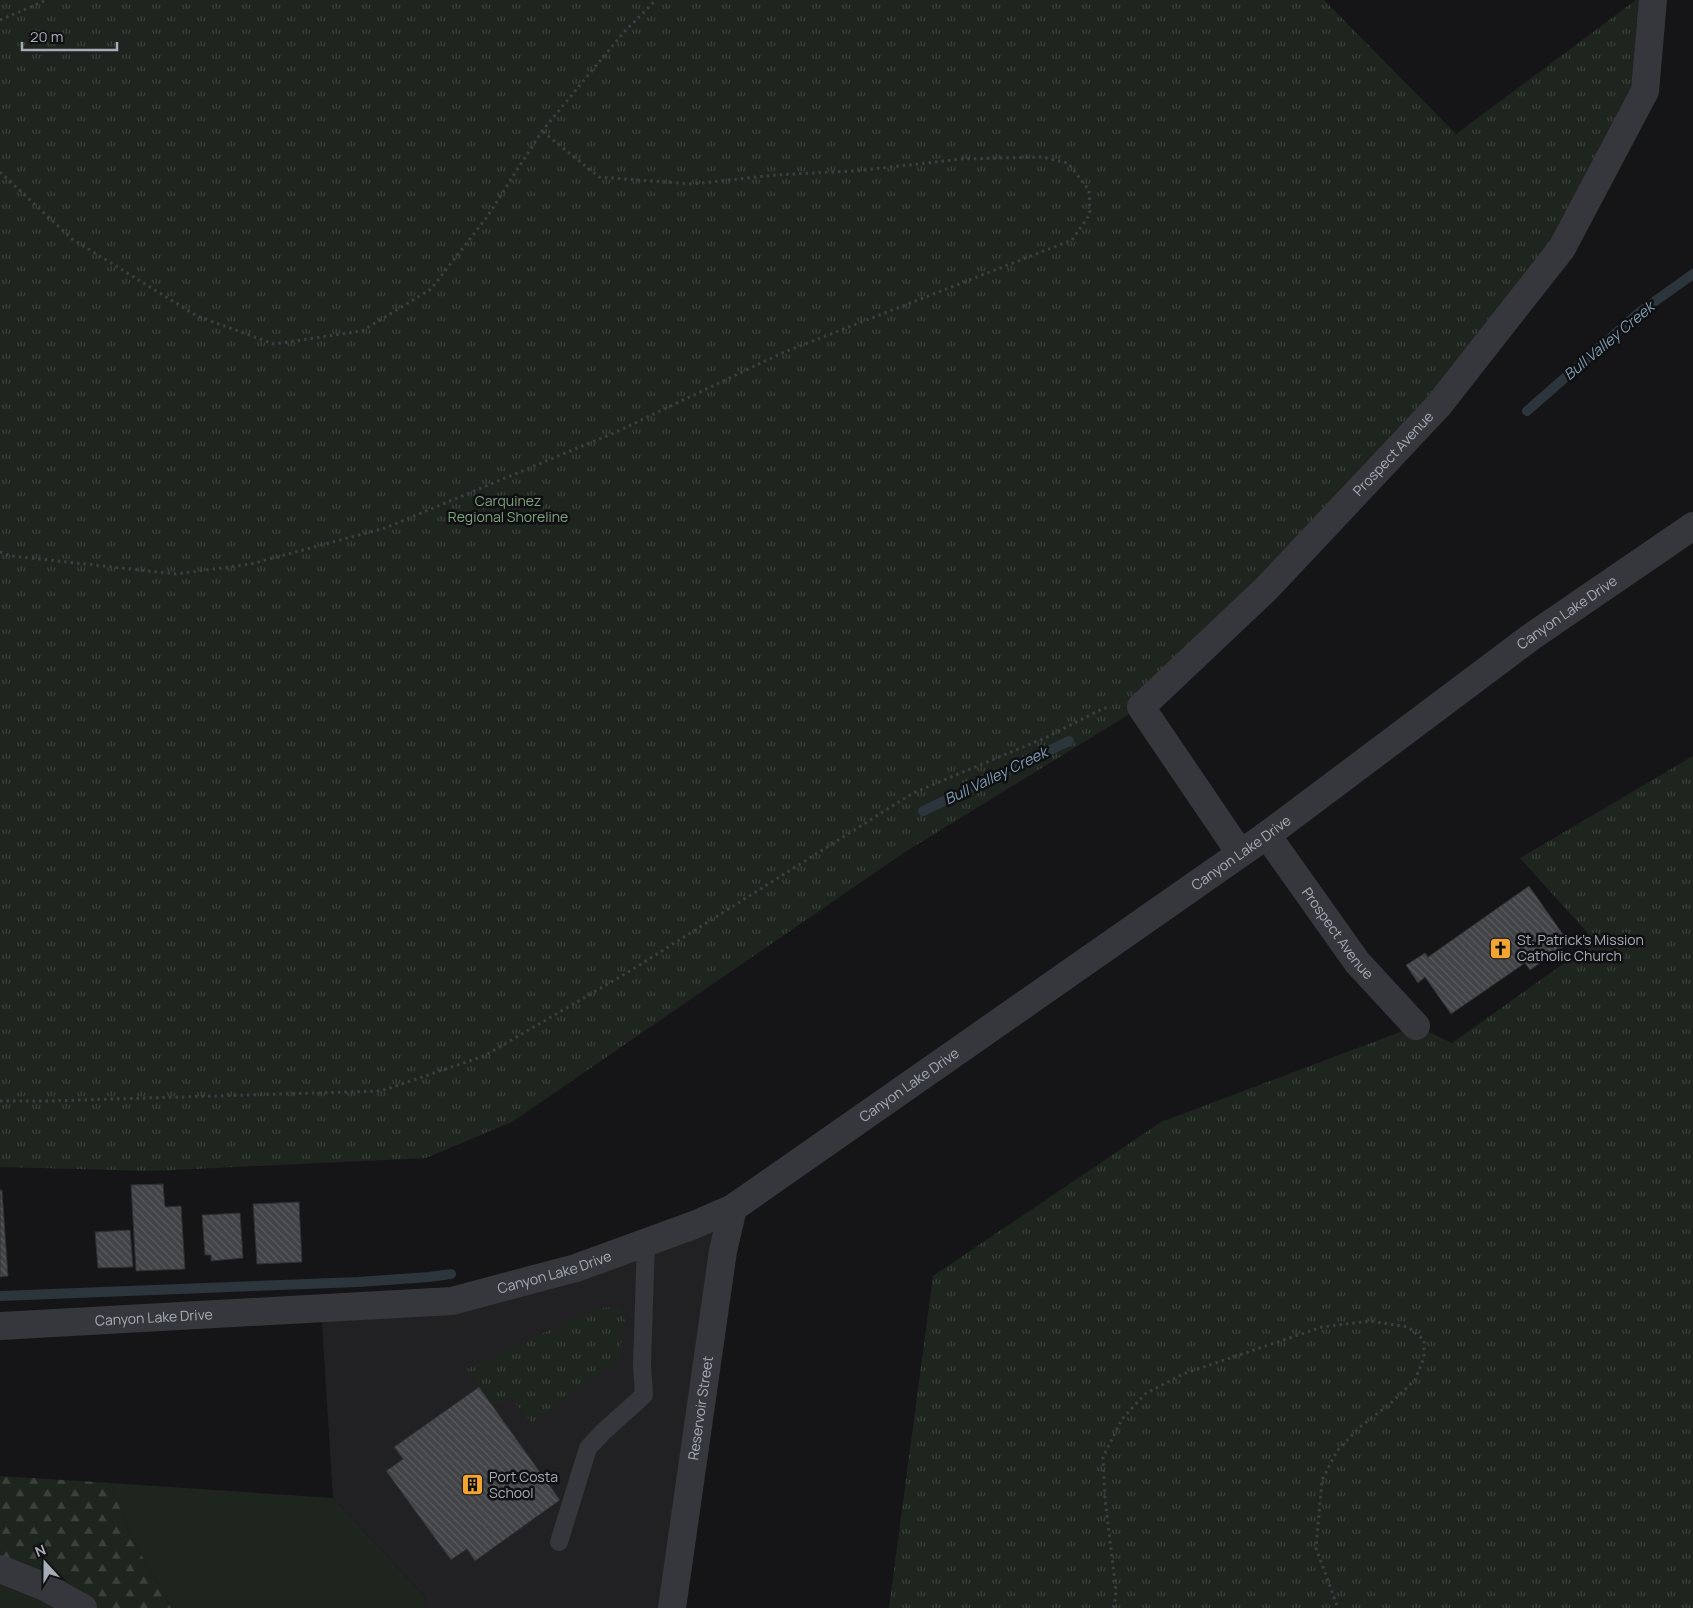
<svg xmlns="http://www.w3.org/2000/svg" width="1693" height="1608" font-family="Manrope,sans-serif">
  <defs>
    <pattern id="forest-firs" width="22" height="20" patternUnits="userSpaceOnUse" patternTransform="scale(1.25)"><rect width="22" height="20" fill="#1d251e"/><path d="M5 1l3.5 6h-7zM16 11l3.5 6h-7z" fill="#3b423c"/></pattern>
    <pattern id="park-tufts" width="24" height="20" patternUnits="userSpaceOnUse" patternTransform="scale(1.25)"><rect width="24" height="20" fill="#1d251e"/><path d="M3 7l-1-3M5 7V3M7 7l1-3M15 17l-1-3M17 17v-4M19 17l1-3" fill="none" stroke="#3b423c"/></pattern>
    <pattern id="building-back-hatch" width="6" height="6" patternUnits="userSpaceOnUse" patternTransform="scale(1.25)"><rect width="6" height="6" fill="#414347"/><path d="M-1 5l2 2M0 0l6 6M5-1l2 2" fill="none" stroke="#5a5b5f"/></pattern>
  </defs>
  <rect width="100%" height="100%" fill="#151517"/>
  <path fill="#212124" d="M733,1208L672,1608H426L424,1596L333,1498L321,1308L452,1301Z"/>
  <path fill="#1d251e" d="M111,1483L333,1498L424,1596L426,1608H171L129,1533Z
    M0,1569L83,1608H0Z"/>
  <path fill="url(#forest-firs)" d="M0,1476L111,1483L129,1533L171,1608H83L0,1569Z"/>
  <path fill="url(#park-tufts)" d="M0,0H1324L1456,134L1636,0H1653L1645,91L1562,248L1438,406L1141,707L905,852L512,1122L426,1158L153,1171L0,1167Z
    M1693,756V1608H889L933,1276L1161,1122L1416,1026L1452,1043L1595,941L1520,858Z
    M619,1307L625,1321L618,1360L532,1423L509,1396L493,1406L467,1369L597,1308Z"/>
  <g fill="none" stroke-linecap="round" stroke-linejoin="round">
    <path stroke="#2b353b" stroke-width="10" d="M1527,411L1640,312L1693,274
      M923,811L1069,741
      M0,1296L358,1282L429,1277L451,1274"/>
  </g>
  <path fill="url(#building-back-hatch)" stroke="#2f2f33" d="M1529,886L1569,943L1530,970L1525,963L1451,1014L1425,977L1418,983L1406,965L1425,953L1428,957Z
    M163,1184L165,1207L181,1206L185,1269L136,1271L131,1185Z
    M0,1190H2L8,1276L0,1277Z
    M299,1202L302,1262L257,1264L253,1204Z
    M240,1213L243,1258L211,1261V1255H205L202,1215Z
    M130,1230L133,1267L98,1268L95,1232Z
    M479,1387L560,1500L475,1561L467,1549L451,1560L386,1471L403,1459L394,1447Z"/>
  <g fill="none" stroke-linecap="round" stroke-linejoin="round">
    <path stroke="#3c3e43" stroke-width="3" stroke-dasharray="2.5 4" stroke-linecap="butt" d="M0,20L47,0
      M0,172L72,239L197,316L274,344L362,331L431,289L487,217L542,131L624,32L656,0
      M0,552L12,556L176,574L251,564L385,528L616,432L782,353L1072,240L1090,214L1089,190L1068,163L1042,157L962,159L855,171L775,175L692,184L599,177L542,131
      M0,1101H47L381,1091L484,1056L630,971L913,793L1047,737L1104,708H1111
      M1114,1608L1116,1591L1105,1499L1103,1457L1122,1419L1145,1394L1183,1374L1322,1327L1370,1321L1408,1327L1424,1340V1358L1415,1380L1392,1402L1360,1427L1337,1451L1322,1480L1316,1548L1338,1608"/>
    <path stroke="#36373c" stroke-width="18" d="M559,1542L588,1448L603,1432L644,1395L642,1365L646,1242"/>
    <g stroke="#36373c" stroke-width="28">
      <path id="s1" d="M1267,835L1357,962L1416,1026"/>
      <path id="s2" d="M1240,853L1141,707L1266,589L1438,406L1562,248L1645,91L1653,0"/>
      <path id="s3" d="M0,1326L452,1301L576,1268L694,1225L733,1208L1267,835L1531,637L1693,526"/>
      <path id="s4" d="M672,1608L723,1251L733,1208"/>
    </g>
    <path stroke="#36373c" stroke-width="28" d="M0,1569L45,1587L83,1608"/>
  </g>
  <defs>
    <symbol id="church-square" viewBox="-11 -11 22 22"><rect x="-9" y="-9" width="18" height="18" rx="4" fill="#f2a631" stroke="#101012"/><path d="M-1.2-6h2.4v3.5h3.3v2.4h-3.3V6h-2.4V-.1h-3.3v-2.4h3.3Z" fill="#111"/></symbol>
    <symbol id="building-square" viewBox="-11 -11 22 22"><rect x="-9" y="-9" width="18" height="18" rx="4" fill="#f2a631" stroke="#101012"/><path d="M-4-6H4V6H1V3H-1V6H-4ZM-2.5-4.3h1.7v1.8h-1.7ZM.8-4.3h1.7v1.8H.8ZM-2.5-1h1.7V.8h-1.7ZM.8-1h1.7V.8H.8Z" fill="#111"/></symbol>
  </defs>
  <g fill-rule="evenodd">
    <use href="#church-square" x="1488" y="936" width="25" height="25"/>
    <use href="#building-square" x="460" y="1472" width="25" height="25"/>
  </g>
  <g text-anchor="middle" stroke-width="5" stroke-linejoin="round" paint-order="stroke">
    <g font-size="14" fill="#a7adb7" stroke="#101012">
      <text dy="5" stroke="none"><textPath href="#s2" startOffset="534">Prospect Avenue</textPath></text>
      <text dy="5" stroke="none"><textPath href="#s3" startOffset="1774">Canyon Lake Drive</textPath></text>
      <text dy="5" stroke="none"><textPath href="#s3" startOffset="1369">Canyon Lake Drive</textPath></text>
      <text dy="5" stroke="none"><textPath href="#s1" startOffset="121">Prospect Avenue</textPath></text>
      <text dy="5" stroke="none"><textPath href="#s3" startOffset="964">Canyon Lake Drive</textPath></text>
      <text dy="5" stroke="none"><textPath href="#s3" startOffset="559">Canyon Lake Drive</textPath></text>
      <text dy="5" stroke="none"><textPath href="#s3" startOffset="154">Canyon Lake Drive</textPath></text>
      <text dy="5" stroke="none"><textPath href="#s4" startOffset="202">Reservoir Street</textPath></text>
    </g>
    <g font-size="14" fill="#7ea27e" stroke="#101012">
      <text x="508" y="506">Carquinez<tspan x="508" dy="16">Regional Shoreline</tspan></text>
    </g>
    <g font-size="14" fill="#a7adb7" stroke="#101012" text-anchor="start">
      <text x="1517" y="945">St. Patrick's Mission<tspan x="1517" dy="16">Catholic Church</tspan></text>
      <text x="489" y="1482">Port Costa<tspan x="489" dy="16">School</tspan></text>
    </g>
    <g font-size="15" font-style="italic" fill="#7d9db2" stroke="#101012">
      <text transform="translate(1609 341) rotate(-40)" y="5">Bull Valley Creek</text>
      <text transform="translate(996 776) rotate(-26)" y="5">Bull Valley Creek</text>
    </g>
  </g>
  <g transform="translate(45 1563) rotate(339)" stroke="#101012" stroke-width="4" paint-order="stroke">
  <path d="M0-4L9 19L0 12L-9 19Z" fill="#a7adb7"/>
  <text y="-8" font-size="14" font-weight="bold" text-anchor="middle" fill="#a7adb7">N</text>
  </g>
  <path d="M22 42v8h95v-8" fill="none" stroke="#a7adb7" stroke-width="2.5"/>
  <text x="30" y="42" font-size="15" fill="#a7adb7" stroke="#101012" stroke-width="4" paint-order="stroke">20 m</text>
</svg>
